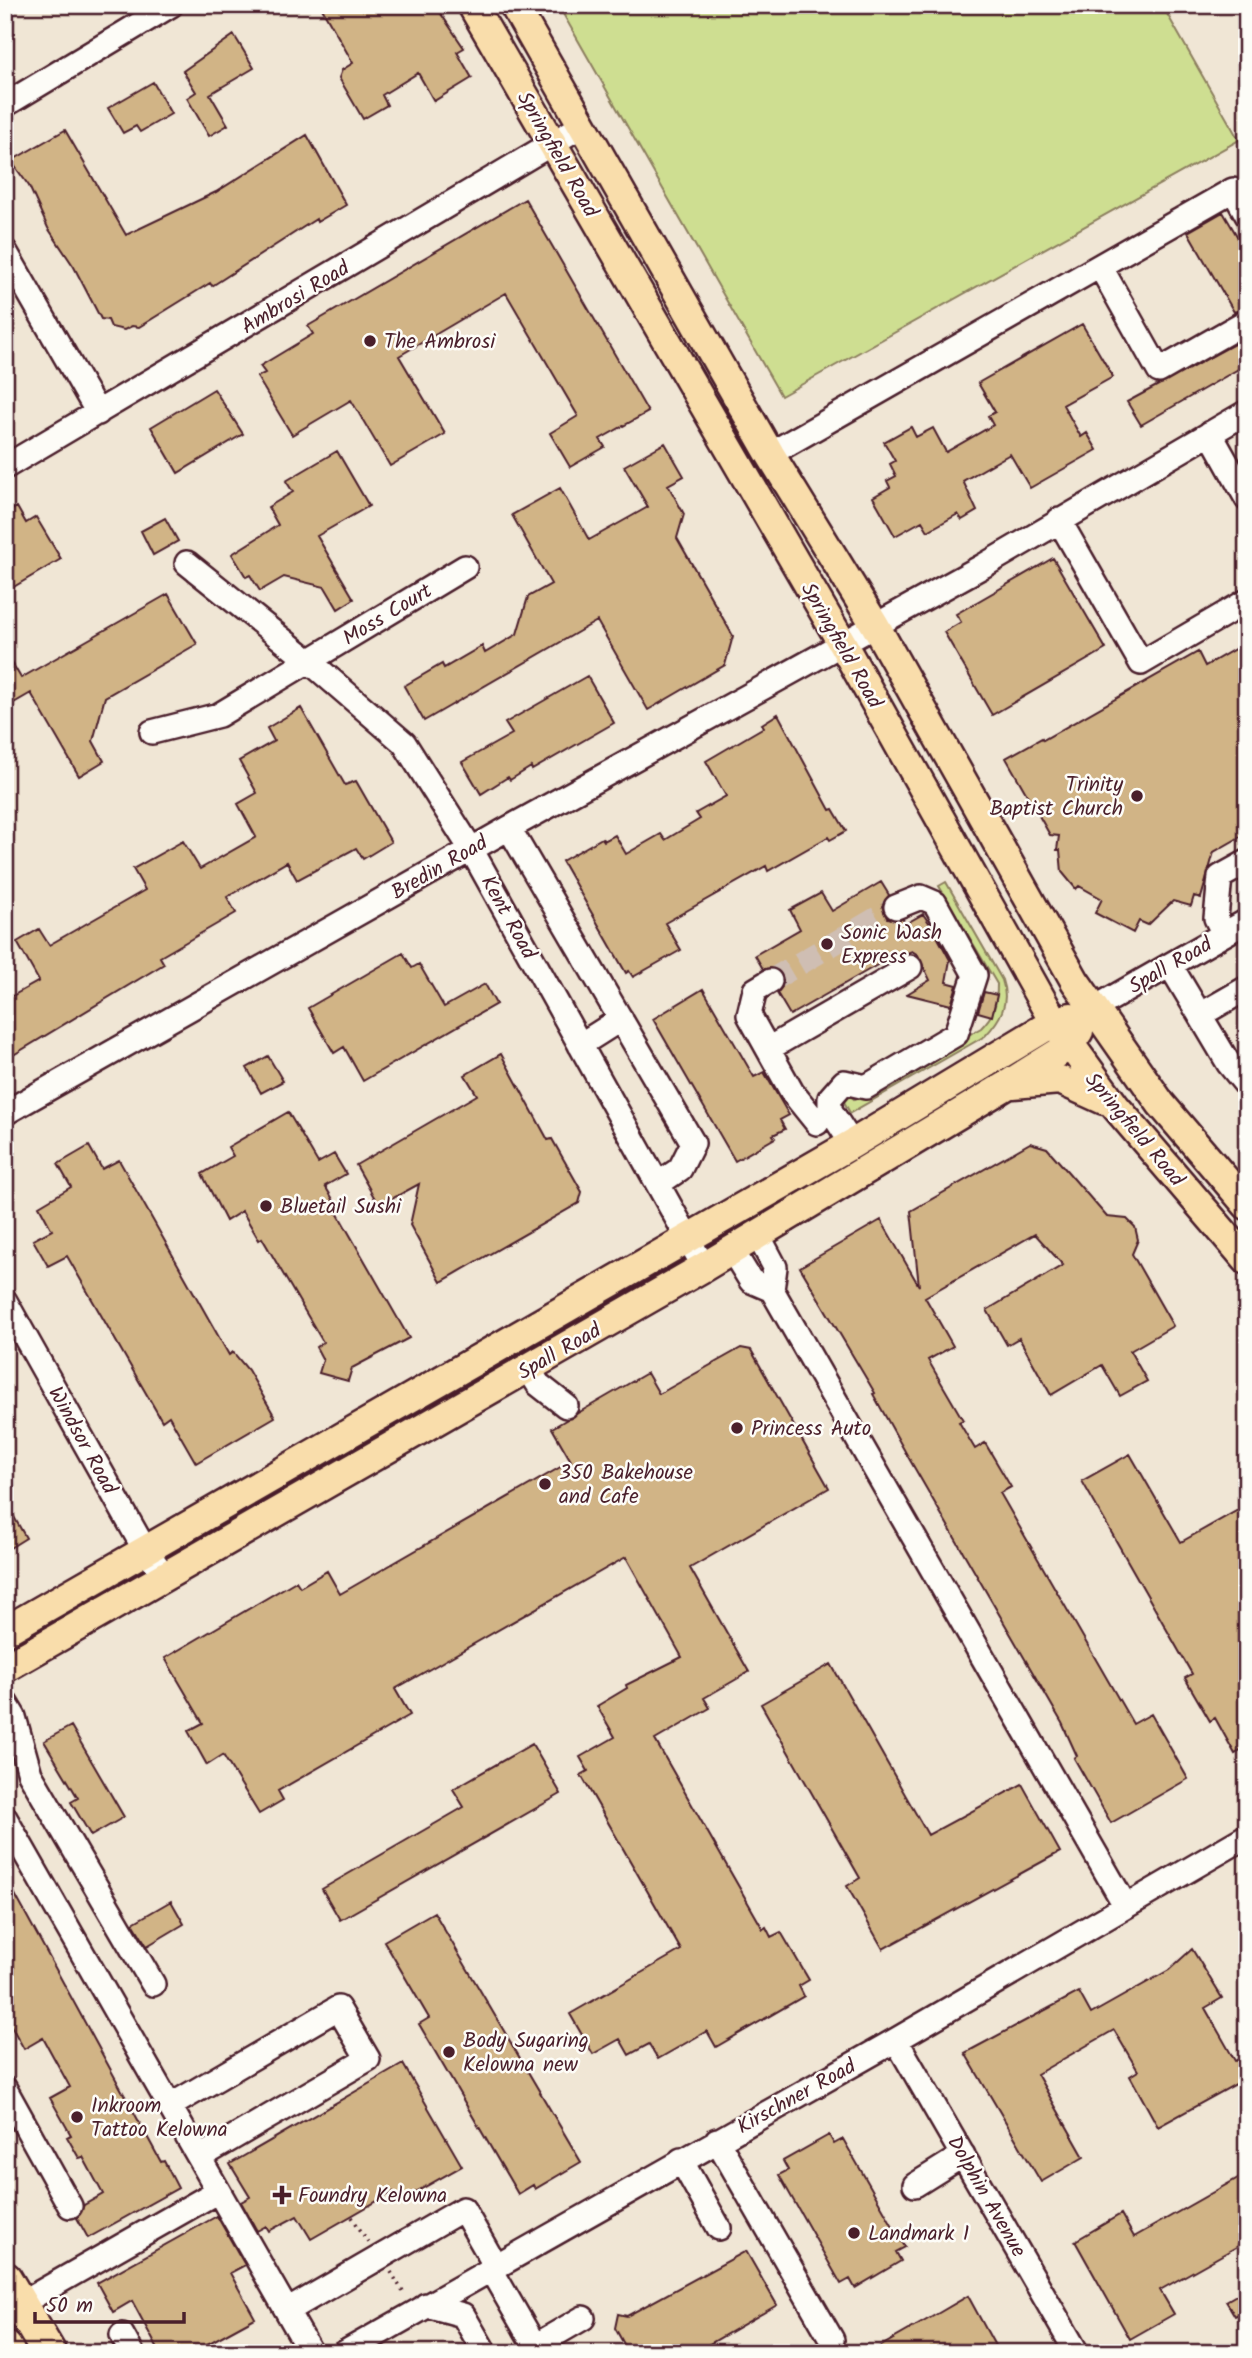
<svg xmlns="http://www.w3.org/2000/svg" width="1252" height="2358" font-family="Kalam,sans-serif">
  <rect width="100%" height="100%" fill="#f0e6d5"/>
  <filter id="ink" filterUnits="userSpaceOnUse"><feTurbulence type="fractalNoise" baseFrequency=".0143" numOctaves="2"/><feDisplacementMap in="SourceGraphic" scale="14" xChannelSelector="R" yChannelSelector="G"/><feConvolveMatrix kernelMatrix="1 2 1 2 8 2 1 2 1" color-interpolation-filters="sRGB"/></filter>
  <g filter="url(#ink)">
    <path fill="#cede91" stroke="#8c7e5e" stroke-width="2" d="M558,5H1162L1239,140L781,396Z
      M946,882L1002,980C1010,1003 1001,1019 985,1036L850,1113L843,1100L850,1095L854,1099L981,1028C995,1014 997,1004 997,984L939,886Z"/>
    <path fill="#d1b486" stroke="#4a1f2b" stroke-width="2" d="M320,5H435L464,48L457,52L472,78L434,101L418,73L382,95L387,105L363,119L339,78L342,70L353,63Z
      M234,35L254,68L210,94L228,125L209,136L187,98L196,92L183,71Z
      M153,82L171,114L140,132L136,126L123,133L108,108Z
      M65,130L126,235L216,192L307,135L346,205L317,222L316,219L212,286L210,283L139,327L132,326L124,330L111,327L108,320L101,319L74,267L48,228L29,186L11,161Z
      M525,199L648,412L600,439L605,447L570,467L550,433L578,416L506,293L399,356L445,434L390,466L351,400L292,435L257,377L265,373L260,366L313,334L308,326Z
      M1223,212L1247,253V307L1234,312L1188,232Z
      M1082,324L1113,377L1063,405L1081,437L1087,433L1097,450L1030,488L1010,454L963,481L977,511L962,520L958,514L928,531L922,521L895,536L873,497L890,487L887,481L896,476L890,464L895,461L884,442L911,427L916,437L933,428L946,452L993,425L988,416L995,412L978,383Z
      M1247,337V364L1141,425L1127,402Z
      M214,389L243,434L178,473L151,427Z
      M665,443L684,476L668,485L684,514L677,538L733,636L725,665L648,710L597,621L424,721L404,686L442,664L444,668L482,646L485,653L517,634L528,597L551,584L512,515L560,488L589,540L648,507L624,466Z
      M337,451L369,506L317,536L354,599L338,609L325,587L284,577L260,591L250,575L246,577L232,554L278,525L268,507L293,492L286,481Z
      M17,507L26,523L36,517L61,559L5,592V514Z
      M165,518L178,541L153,555L141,531Z
      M1053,558L1106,649L992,715L944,632L961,622L956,614Z
      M168,594L197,644L105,697L93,741L104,761L79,776L31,693L5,708V651L21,678Z
      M1247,642V833L1214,852L1201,898L1194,896L1191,906L1173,901L1148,925L1139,921L1133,933L1095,913L1102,899L1079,886L1076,889L1062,872L1060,850H1057L1059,836L1050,835L1006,758L1042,738L1043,740L1198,652L1205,666Z
      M587,676L614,723L532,770L531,767L510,780L508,777L481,794L462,762L512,734L505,723Z
      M301,708L345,785L356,781L391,842L363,859L356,848L297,880L287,862L227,897L236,913L160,957L164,964L5,1060V1000L39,981L17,942L39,929L49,945L145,890L133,869L183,841L200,869L256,837L238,804L257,793L239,761L274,741L267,728Z
      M778,714L830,810L833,809L846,831L830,840L828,837L768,871L766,866L665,923L681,950L633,977L629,971L626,973L562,861L602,838L604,841L615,835L626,854L661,834L665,840L700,819L696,813L726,796L706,761L764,727L762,724Z
      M881,882L889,895L882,906L887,918L903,919L905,924L923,914L932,927L950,960L946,982L957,985L951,1005L907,994L930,980L918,955L912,951L902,955L900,952L790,1015L777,993L782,987V974L776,969H763L755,955L800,929L790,910L821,893L832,911Z
      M403,953L412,968L419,964L444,1007L485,984L496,1004L363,1081L344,1047L334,1053L308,1008Z
      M703,989L754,1077L764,1072L789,1115L780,1120L785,1129L773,1135L775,1138L735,1161L653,1019Z
      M984,992L997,995L992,1016L978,1012Z
      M501,1054L548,1140L552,1139L582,1192L579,1203L441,1282L410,1225L419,1184L379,1206L356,1165L477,1095L465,1075Z
      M268,1056L283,1081L261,1093L247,1068Z
      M288,1112L318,1163L334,1154L346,1174L325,1186L334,1201L331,1202L409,1338L352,1368L348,1381L319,1373L323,1360L316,1347L323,1342L262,1238L259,1240L242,1211L226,1221L202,1174L233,1156L228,1147Z
      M1030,1143L1047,1148L1107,1217L1127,1219L1135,1227L1138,1240L1132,1254L1173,1326L1130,1351L1147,1381L1120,1396L1102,1365L1051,1395L1019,1338L1007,1345L987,1310L1063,1265L1035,1234L925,1297L953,1346L928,1360L963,1420L959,1422L975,1449L985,1443L1011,1487L1000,1493L1133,1724L1151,1714L1188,1779L1111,1823L1074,1758L1077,1756L1062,1723L907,1455L873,1394L875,1393L800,1267L881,1220L919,1286L911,1211Z
      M89,1146L102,1169L119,1160L229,1355L233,1352L248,1370L275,1417L196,1463L169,1416L162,1421L67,1256L48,1266L33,1240L52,1230L39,1206L71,1187L58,1164Z
      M741,1348L751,1350L829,1488L690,1568L749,1672L704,1698L710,1708L655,1740L763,1929L766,1927L771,1937L781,1932L809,1980L799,1986L804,1996L716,2047L707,2031L658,2059L649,2044L629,2055L620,2039L593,2054L570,2014L681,1950L581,1775L588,1771L580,1757L615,1737L597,1706L627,1688L626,1685L682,1657L626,1557L395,1689L410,1715L278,1791L283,1800L259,1814L223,1755L207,1765L188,1731L203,1723L165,1658L296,1581L300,1587L327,1571L340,1594L571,1461L552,1428L647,1373L659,1394Z
      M1130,1454L1181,1542L1247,1505V1747L1235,1754L1215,1718L1210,1721L1185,1678L1192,1674L1082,1481Z
      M5,1501L26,1538L5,1551Z
      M831,1664L928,1835L1022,1784L1060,1852L883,1949L847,1886L860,1878L761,1704Z
      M71,1726L124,1817L91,1836L71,1802L78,1798L44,1741Z
      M532,1744L561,1794L340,1920L322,1889L464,1807L453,1789Z
      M5,1876L161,2162L164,2161L178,2188L88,2238L77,2218L84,2205L103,2194L83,2157L79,2158L67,2137L71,2135L50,2098L70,2087L43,2038L24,2049L5,2015Z
      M171,1901L184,1924L147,1946L133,1923Z
      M434,1912L581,2162L535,2189L533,2185L518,2194L419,2024L429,2018L384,1941Z
      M1192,1949L1222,1998L1205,2008L1235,2061L1247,2054V2078L1158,2127L1130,2076L1138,2071L1114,2030L1037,2074L1084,2157L1041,2182L965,2053L1079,1992L1091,2014L1169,1970Z
      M403,2064L462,2166L398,2202L393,2192L311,2239L297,2216L269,2231L266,2226L257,2231L241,2202L250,2197L230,2164Z
      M829,2135L834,2144L843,2139L905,2247L896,2252L901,2261L855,2288L850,2279L841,2284L779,2175L788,2170L783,2161Z
      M1247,2173V2241L1160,2290L1174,2314L1130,2339L1075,2241L1121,2214L1134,2237Z
      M217,2216L245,2265L230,2273L255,2318L191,2353H160L132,2301L113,2312L97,2283Z
      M746,2251L777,2305L708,2345L712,2353H629L615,2328L618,2314L627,2316Z
      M1247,2289V2310L1235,2316L1226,2301Z
      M968,2296L999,2353H869L937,2314Z"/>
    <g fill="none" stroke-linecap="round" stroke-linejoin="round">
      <path stroke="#cfbeb3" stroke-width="23" stroke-dasharray="23 11" stroke-linecap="butt" d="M770,981L896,907"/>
      <defs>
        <path id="minor" d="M5,105L171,5
          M5,251L98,413
          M1100,266L1159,371L1247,321
          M1210,433L1247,499
          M770,454L1233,190L1247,215
          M5,467L583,125
          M1059,520L1141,663L1247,601
          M187,563L309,661L404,743L471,849L704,1267
          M152,732L219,715L465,567
          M509,828L693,1143L680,1169L658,1184
          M1224,934L1216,918L1220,877L1247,862
          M1170,965L1229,1064L1247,1086
          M770,981L755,990L749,1015L792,1092L817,1123
          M1093,1009L1247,921
          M1200,1015L1247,988
          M580,1045L621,1019
          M768,1049L910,967
          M5,1113L509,828L983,566L1247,412
          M852,1144L830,1110V1098L844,1082L866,1087L956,1034L975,975L935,903L921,897L896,907
          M758,1235L775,1267L772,1290
          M732,1250L751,1281L772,1290L1125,1905
          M5,1301L145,1550L166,1577
          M529,1369L538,1384L566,1406
          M5,1702L14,1717L30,1774L153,1984
          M5,1818L311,2353
          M896,2040L1077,2353
          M5,2089L70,2206
          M170,2106L338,2008L368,2059L200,2157
          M717,2140L832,2340
          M681,2160L719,2228
          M915,2185L963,2155
          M490,2268L539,2353
          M20,2304L218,2191
          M426,2305L463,2315L485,2353
          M287,2311L463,2209L495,2265
          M122,2335L132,2353
          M535,2346L583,2318
          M344,2353L896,2040L1247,1836"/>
        <path id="major" d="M472,5L842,643L1054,1022L1115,1106L1247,1260
          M514,5L770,454L875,625L1075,981L1161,1104L1247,1205
          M1013,1084L1060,1080L1104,1100
          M5,1631L852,1144L1054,1022L1071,1017
          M5,1668L704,1267L1007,1085L1069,1046L1079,1031"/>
        <path id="highway" d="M5,2279L49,2353
          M5,2348L8,2353"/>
      </defs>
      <use href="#minor" stroke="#4a1f2b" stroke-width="28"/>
      <use href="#major" stroke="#4a1f2b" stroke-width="33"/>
      <use href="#highway" stroke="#4a1f2b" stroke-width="38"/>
      <path stroke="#4a1f2b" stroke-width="3.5" stroke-dasharray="2 5" stroke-linecap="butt" d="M352,2217L368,2242
        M391,2272L403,2292"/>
      <use href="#minor" stroke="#fdfcf7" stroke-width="23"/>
      <use href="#major" stroke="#f9ddab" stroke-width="28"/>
      <use href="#highway" stroke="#f9ddab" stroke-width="33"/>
    </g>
  </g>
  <g fill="#4a1f2b" stroke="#fdfcf7" stroke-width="2.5">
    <circle cx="370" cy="341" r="7"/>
    <circle cx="1137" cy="796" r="7"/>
    <circle cx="827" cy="944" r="7"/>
    <circle cx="266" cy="1206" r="7"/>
    <circle cx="737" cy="1428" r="7"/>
    <circle cx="545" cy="1484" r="7"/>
    <circle cx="449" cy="2052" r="7"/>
    <circle cx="77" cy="2117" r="7"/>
    <path d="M278.5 2184.5h7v7h7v7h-7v7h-7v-7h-7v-7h7z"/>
    <circle cx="854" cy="2233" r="7"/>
  </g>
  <g text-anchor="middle" stroke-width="5" stroke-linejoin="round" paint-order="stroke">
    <g font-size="21" fill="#4a1f2b" stroke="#fdfcf7">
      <text transform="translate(558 154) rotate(60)" y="7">Springfield Road</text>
      <text transform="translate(295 297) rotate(-31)" y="7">Ambrosi Road</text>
      <text transform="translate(387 614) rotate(-31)" y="7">Moss Court</text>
      <text transform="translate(842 645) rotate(60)" y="7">Springfield Road</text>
      <text transform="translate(439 867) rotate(-30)" y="7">Bredin Road</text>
      <text transform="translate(509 917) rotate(61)" y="7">Kent Road</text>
      <text transform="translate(1170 965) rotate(-30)" y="7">Spall Road</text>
      <text transform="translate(1135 1129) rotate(50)" y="7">Springfield Road</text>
      <text transform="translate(559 1351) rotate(-30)" y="7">Spall Road</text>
      <text transform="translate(83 1440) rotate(61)" y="7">Windsor Road</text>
      <text transform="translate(796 2096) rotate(-29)" y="7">Kirschner Road</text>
      <text transform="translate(987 2196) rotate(60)" y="7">Dolphin Avenue</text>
    </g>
    <g font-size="21" fill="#4a1f2b" stroke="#fdfcf7" text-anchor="start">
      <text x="384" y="348">The Ambrosi</text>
      <text x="1123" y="791" text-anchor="end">Trinity<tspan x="1123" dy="24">Baptist Church</tspan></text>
      <text x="841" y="939">Sonic Wash<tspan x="841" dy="24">Express</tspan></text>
      <text x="280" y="1213">Bluetail Sushi</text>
      <text x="751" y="1435">Princess Auto</text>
      <text x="559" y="1479">350 Bakehouse<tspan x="559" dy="24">and Cafe</tspan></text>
      <text x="463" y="2047">Body Sugaring<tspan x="463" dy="24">Kelowna new</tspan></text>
      <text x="91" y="2112">Inkroom<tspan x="91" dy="24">Tattoo Kelowna</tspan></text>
      <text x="298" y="2202">Foundry Kelowna</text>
      <text x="868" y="2240">Landmark 1</text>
    </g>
  </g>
  <rect width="1252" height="2358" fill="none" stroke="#fdfcf7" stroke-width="28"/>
  <rect x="14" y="14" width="1224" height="2330" fill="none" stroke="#4a1f2b" stroke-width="2.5" filter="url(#ink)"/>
  <path d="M35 2312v10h149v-10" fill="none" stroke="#4a1f2b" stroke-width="3.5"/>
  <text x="46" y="2312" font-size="21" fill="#4a1f2b" stroke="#fdfcf7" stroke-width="5" paint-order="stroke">50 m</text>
</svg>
